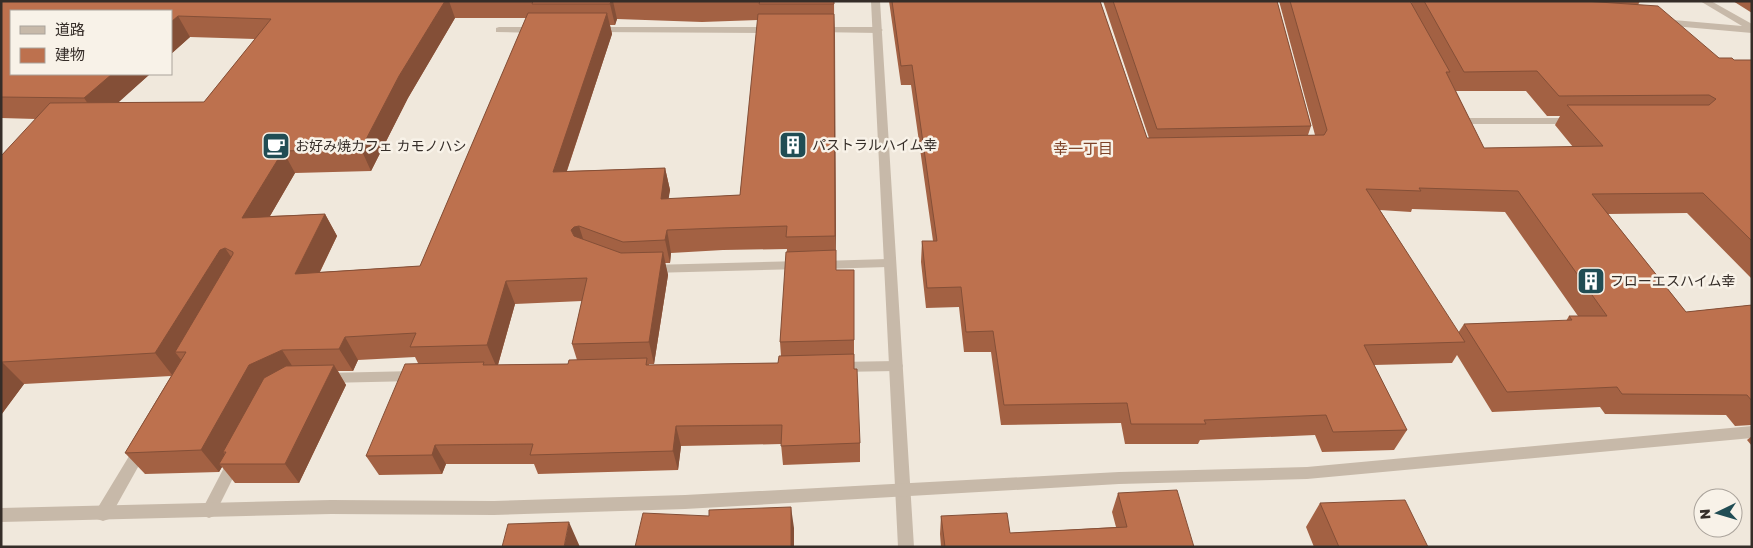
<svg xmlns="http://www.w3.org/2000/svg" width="1753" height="548" font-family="'Golos Text','Noto Sans JP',sans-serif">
  <rect width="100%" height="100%" fill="#f0e8dc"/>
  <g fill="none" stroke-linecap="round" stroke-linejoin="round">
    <path fill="#c7b9a9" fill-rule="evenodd" d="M499,27H538L543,30L538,33L496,32V28Z
      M595,27H773L778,30L773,33L592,32V28Z
      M818,27H878L883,30L878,33L815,32V28Z
      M1459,111L1463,112L1466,118H1573L1578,121L1573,124H1463L1459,123L1454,114Z
      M888,259L894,263L888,267L821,269L815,265L821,261Z
      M801,261L807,265L801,269L651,273L645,269L651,265Z
      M896,361L901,362L903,366L901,370L896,371L838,372L833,371L831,367L833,363L838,362Z
      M416,371L421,372L423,376L421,380L416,381L326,383L321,382L319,378L321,374L326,373Z
      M142,441L147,443L149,447L147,451L109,519L103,521L97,519L95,514L97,509L137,443Z
      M235,454L240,456L242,460L214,516L209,518L204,516L201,511L204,506L230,456Z"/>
    <path fill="#c7b9a9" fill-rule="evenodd" d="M871,1H880L914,547H898Z
      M1700,1H1711L1752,24V33L1662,25L1657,22L1662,19L1742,26Z"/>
    <path fill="#c7b9a9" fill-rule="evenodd" d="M1752,426V438L1307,479L1119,484L685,509L494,515L331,514L1,522V508L331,500L494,501L685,495L1119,472L1307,467Z"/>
  </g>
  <path fill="#a36143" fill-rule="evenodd" d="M1,1H834L836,270L854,290V369L860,443V462L783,465L781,444L681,446L678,470L538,474L534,464H446L442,474L379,475L366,456L418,363L415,357L358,360L353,371H338L346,385L299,483H235L222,467L219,472L145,474L125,453L171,376L24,384L1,415V156L36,119L1,118ZM171,11V54L190,37L255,39L204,102H118L150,74H11ZM455,18H526L420,266L320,272L337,236L325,214L270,216L295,173L371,171L408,98ZM617,19L702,22L758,20L740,195L668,199L670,190L665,168L567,171L612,34L610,25H615ZM787,249L780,342L781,356L778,363L649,365V364H654L668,275L665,263H670L671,253L723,250ZM582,301L572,344L577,360L568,364L498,365L515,304Z
    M889,1H1100L1147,138H1149L1103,1H1277L1311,126L1308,135H1315L1279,1H1410L1411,3L1412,1H1640L1638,5L1719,58L1734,60H1752V279L1687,213L1608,214L1686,312L1752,305V425L1735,426L1726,415L1605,414L1600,407L1492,412L1457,355L1452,363L1374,365L1407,430L1394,450L1322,452L1315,435L1200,440L1198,444H1125L1121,423L1001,425L991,352H964L959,307L926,308L921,262L922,241H933L911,85H901ZM1456,91H1526L1547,116H1560L1555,125L1573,147L1484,148ZM1412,209L1505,212L1578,316H1569L1566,321L1464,324L1458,333L1380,210L1411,212Z
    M1733,1H1752V13Z
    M1752,436V446L1747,440Z
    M1118,493L1194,547H941L940,534L941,516L1010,533L1116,527L1112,512Z
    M1320,503L1428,547H1314L1306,527Z"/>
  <path fill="#844f37" d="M445,1H449L455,18L408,98L371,171L361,149L399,76Z
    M611,1H613L617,19L615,25L610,4Z
    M607,13L612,34L559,194L553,172Z
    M834,14L835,35L836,259L835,236Z
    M178,16L190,37L171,54V22Z
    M112,74H150L99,120L84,98Z
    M283,151L295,173L256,240L242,218Z
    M665,168L670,190L665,222L661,199Z
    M325,214L337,236L308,296L295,274Z
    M579,226L586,248L581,249L571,230L574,227Z
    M667,230L671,253L670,263L665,240Z
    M225,248L240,270L186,352H175L182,361L173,376L155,353L220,250Z
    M663,252L668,275L654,364L649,342Z
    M506,281L515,304L497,368L487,345Z
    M345,337L358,360L353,371L339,349Z
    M282,350L296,372L226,452H223L227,457L219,464L222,467L219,472L201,450L249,365Z
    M2,362L24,384L1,415V363Z
    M334,365L346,385L299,483L285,464Z
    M676,426L681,446L678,470L673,451Z
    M435,445L446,464L442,474L432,455Z
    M791,507L794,528V547H791Z
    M569,522L580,547H564Z"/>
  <path fill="#bd714e" stroke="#844f37" d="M1,1H445L399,76L361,149L283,151L242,218L325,214L295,274L420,266L528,13H607L553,172L665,168L661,199L740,195L758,14H834L835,236L786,237L787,226L720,228L667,230L665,240L623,242L579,226L574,227L571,230L574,236L621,253L663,252L649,342L572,344L587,278L506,281L487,345L410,347L416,333L345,337L339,349L282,350L249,365L201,450L125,453L186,352H175L233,254V252L225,248L220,250L155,353L2,362L1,363V156L50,103L204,102L271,19L178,16L171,22V11H11V74H112L84,98L1,97Z
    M533,1H611L610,4H532Z
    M760,1H834V4H759Z
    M892,1H1100L1147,138L1324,135L1327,130L1290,1H1410L1450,72H1446L1484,148L1603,146L1567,105H1709L1716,99L1709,95L1559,96L1537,71L1464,72L1424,1H1584L1658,6L1719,58H1732L1734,60H1752V241L1703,193L1592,194L1686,312L1752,305V401L1747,395L1622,394L1617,387L1507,392L1464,324L1572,320L1569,316H1607L1518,191L1419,188L1421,191L1366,189L1465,342L1364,345L1407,430L1333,432L1326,415L1204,420L1206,424H1131L1127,403L1004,405L993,331L966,332L961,287L927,288L922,241H937L912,65L901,66Z
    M1113,1H1277L1311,126L1157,129Z
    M836,250V270H854V340L780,342L786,252Z
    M854,354V369H857L860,443L781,446L782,425L676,426L673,451L530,455L533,444L435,445L432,455L366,456L405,364L484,362L483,365L568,364L569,360L647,358L646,365L778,363L779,356Z
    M334,365L285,464H219L226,452H223L264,378L286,366Z
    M1177,490L1194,547H945L941,516L1007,513L1010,533L1127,527L1118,493Z
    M1405,500L1428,547H1339L1320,503Z
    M791,507V547H635L643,513L709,516V510Z
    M569,522L564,547H502L508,524Z"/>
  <defs>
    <symbol id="building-square" viewBox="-11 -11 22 22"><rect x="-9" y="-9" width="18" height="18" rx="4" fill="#214d54" stroke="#f8f2e8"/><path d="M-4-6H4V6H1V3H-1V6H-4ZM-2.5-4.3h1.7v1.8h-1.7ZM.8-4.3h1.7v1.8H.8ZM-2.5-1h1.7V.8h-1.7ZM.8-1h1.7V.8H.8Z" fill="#fff"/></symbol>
    <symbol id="cafe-square" viewBox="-11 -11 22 22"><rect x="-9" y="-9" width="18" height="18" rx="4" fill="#214d54" stroke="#f8f2e8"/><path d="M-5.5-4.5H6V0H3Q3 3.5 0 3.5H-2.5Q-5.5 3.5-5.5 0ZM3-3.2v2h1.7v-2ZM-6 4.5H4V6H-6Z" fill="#fff"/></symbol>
  </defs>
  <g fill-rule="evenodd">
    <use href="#building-square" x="777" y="129" width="32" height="32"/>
    <use href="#cafe-square" x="260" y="130" width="32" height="32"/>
    <use href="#building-square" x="1575" y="265" width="32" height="32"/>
  </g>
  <g text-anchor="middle" stroke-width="5" stroke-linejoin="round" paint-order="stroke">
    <g font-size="14" fill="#352d28" stroke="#f8f2e8" text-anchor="start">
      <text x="812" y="150">パストラルハイム幸</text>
      <text x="295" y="151">お好み焼カフェ カモノハシ</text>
      <text x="1610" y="286">フローエスハイム幸</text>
    </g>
    <g font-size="15" fill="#7e4227" stroke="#f8f2e8">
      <text x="1083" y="154">幸一丁目</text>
    </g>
  </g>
  <rect width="1753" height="548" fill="none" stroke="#352d28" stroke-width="5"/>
  <rect x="10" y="10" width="162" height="65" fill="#f8f2e8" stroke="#aaa39b"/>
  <rect x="20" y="26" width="25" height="8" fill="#c7b9a9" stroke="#aaa39b"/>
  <text x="55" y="35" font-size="15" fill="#352d28">道路</text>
  <rect x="20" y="48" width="25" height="15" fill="#bd714e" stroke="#aaa39b"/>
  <text x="55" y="60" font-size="15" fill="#352d28">建物</text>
  <g transform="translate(1718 513) rotate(265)"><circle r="24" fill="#f8f2e8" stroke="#aaa39b"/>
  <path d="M0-4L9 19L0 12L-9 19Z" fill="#214d54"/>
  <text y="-8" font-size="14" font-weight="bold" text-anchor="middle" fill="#352d28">N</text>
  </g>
</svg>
